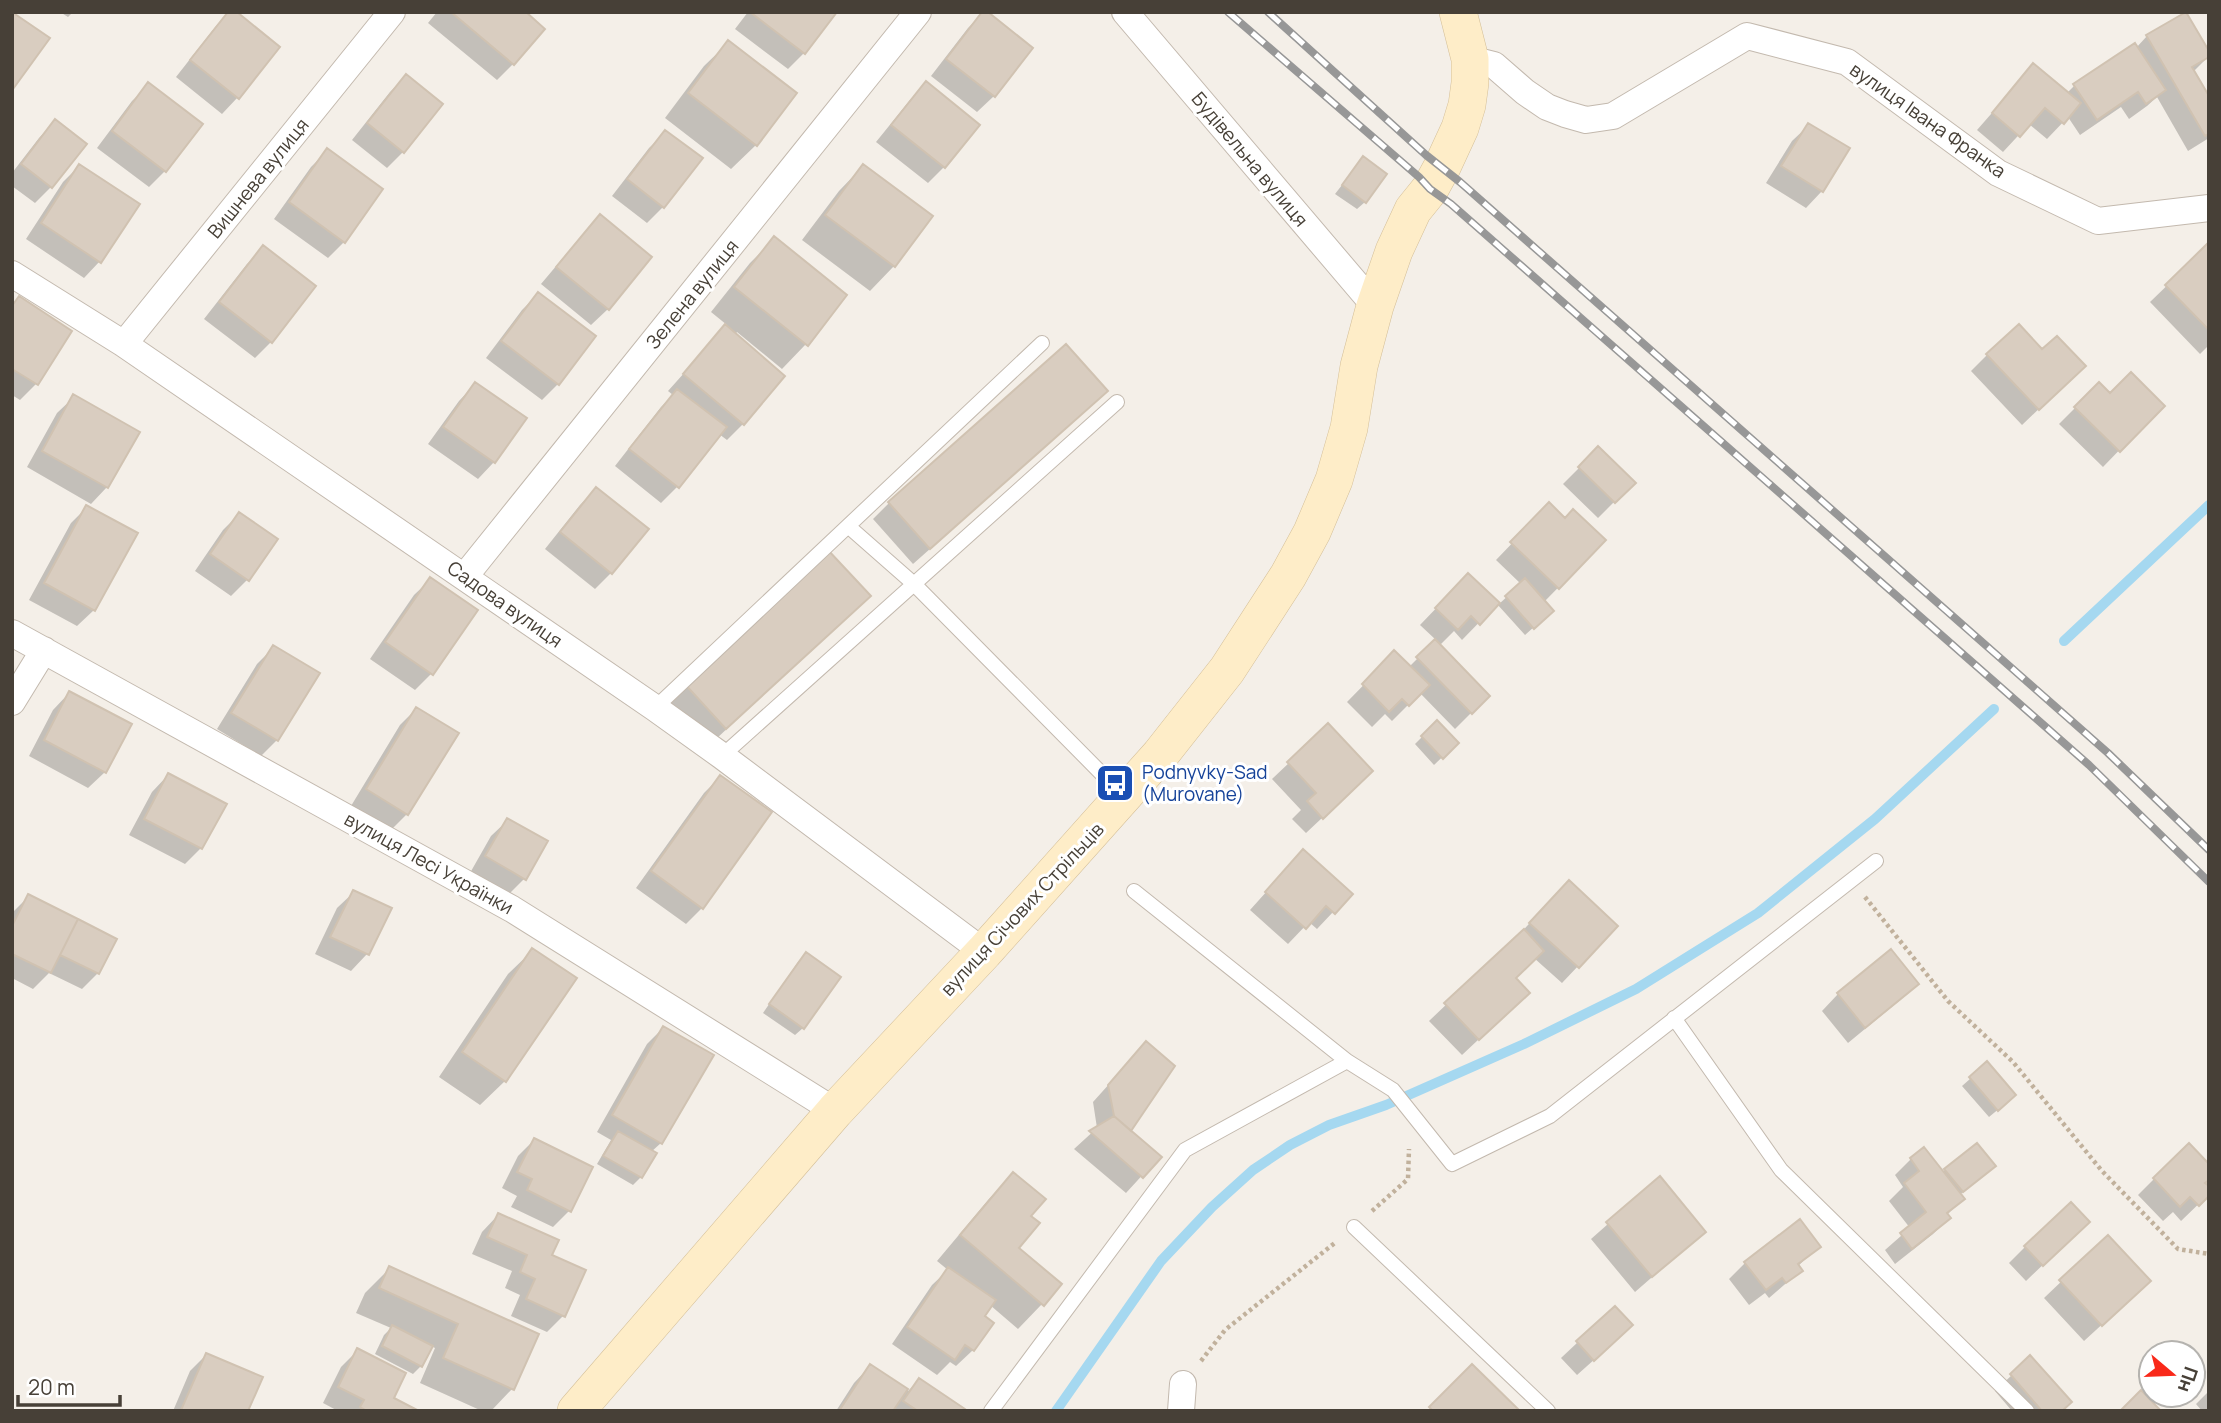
<svg xmlns="http://www.w3.org/2000/svg" width="2221" height="1423" font-family="Manrope,sans-serif">
  <rect width="100%" height="100%" fill="#f4efe8"/>
  <path fill="#0003" d="M60,12H73L68,17Z
    M230,12L238,97L222,114L176,77L216,26Z
    M437,12H523L513,64L497,80L428,23Z
    M748,12H835L804,53L788,69L735,29Z
    M984,12L1031,48L994,96L977,112L931,76L968,28Z
    M2147,36L2209,56L2193,72L2209,99V138L2188,151L2157,97L2147,106L2129,119L2121,107L2080,135L2068,117L2047,139L2029,124L2003,152L1977,130L2034,65L2067,93L2074,86L2134,46L2136,48Z
    M729,42L756,145L731,169L665,118L704,66Z
    M406,76L403,152L387,168L352,140L390,92Z
    M926,84L944,167L928,183L876,142L910,100Z
    M149,85L165,171L149,187L97,148L132,101Z
    M55,121L51,187L35,203L12,186V173L39,138Z
    M1809,125L1822,191L1806,208L1766,183L1792,141Z
    M666,132L663,207L647,223L612,196L649,148Z
    M327,151L344,242L328,258L274,219L311,167Z
    M1363,158L1365,202L1357,209L1335,194Z
    M79,166L100,261L84,278L26,239L63,182Z
    M863,166L894,266L870,291L802,240L839,191Z
    M600,217L650,258L608,309L591,325L541,284L584,233Z
    M774,239L806,344L782,369L737,332L735,335L743,424L727,440L719,434L677,487L661,503L615,466L661,407L673,395L668,391L727,325L711,312L750,263Z
    M2209,245V345L2200,354L2150,302Z
    M263,248L271,342L255,358L204,319L247,264Z
    M538,294L558,384L542,400L486,358L522,310Z
    M19,298L70,332L36,384L20,400L12,395V305Z
    M2042,352L2067,382L2022,425L1971,371L1987,355Z
    M475,384L524,419L494,462L478,479L428,444L459,401Z
    M2099,384L2110,395L2162,406L2103,467L2059,424Z
    M74,397L107,487L91,504L27,467L57,413Z
    M1089,408L913,564L873,519L889,503Z
    M1598,449L1633,483L1598,518L1563,484Z
    M596,489L611,573L595,589L545,549L580,505Z
    M1549,505L1564,520L1604,541L1544,602V618L1525,635L1497,604L1462,640L1454,631L1439,646L1488,696L1455,729L1420,693L1392,721L1385,714L1372,727L1347,702L1395,653L1409,667L1436,640L1420,625L1468,575L1499,604L1521,584L1496,560Z
    M87,507L94,610L77,626L29,600L71,523Z
    M239,514L276,540L247,580L231,596L195,571L223,530Z
    M431,579L476,610L431,674L415,690L370,659L414,595Z
    M869,596L701,753L660,708L684,684Z
    M273,648L277,740L261,756L217,729L257,664Z
    M69,693L105,772L88,788L29,756L53,710Z
    M416,709L407,814L391,830L351,806L400,725Z
    M1437,722L1457,743L1434,765L1415,744Z
    M1328,726L1355,787L1306,833L1292,819L1301,810L1272,779Z
    M168,775L201,848L185,864L129,835L152,792Z
    M720,777L702,908L686,924L636,888L704,793Z
    M508,820L524,879L508,895L470,873L491,836Z
    M1303,851L1350,894L1317,929L1309,922L1288,944L1250,910Z
    M354,892L389,909L367,954L351,971L315,954L337,908Z
    M29,896L98,973L82,989L49,973L33,989L12,978V913Z
    M1553,898L1616,926L1562,983L1534,958L1514,978L1511,1009L1462,1055L1429,1021L1515,939Z
    M533,950L505,1081L480,1105L439,1077L508,974Z
    M806,954L803,1028L795,1035L763,1013L798,962Z
    M1917,984L1900,1000L1848,1043L1822,1011L1838,994Z
    M663,1028L661,1143L651,1152L641,1177L633,1185L597,1164L611,1140L597,1132L647,1044Z
    M1146,1043L1129,1131L1159,1157L1126,1193L1074,1149L1097,1128L1093,1102Z
    M1987,1064L2006,1103L1989,1117L1962,1086Z
    M534,1140L569,1211L553,1227L511,1207L517,1196L502,1188L518,1156Z
    M1911,1159L1942,1173L1945,1170L1986,1174L1959,1195L1962,1199L1947,1215L1949,1218L1933,1234L1895,1264L1885,1250L1910,1228L1889,1201L1903,1187L1895,1175Z
    M1013,1174L1017,1248L1042,1304L1018,1329L990,1305L982,1317L973,1350L956,1366L950,1362L937,1375L892,1344L932,1285L948,1270L937,1261L989,1199Z
    M1659,1179L1704,1232L1635,1292L1591,1239Z
    M2154,1179L2204,1183L2209,1194L2181,1221L2173,1212L2163,1221L2138,1195Z
    M498,1215L549,1256L563,1316L547,1332L511,1316L520,1295L505,1288L512,1271L472,1254L482,1232Z
    M2108,1237L2132,1297L2084,1341L2044,1298Z
    M2071,1238L2026,1281L2009,1263L2025,1247Z
    M1818,1247L1797,1267L1800,1271L1769,1298L1765,1293L1749,1305L1729,1279L1745,1263Z
    M389,1269L537,1335L512,1389L491,1411H482L420,1383L435,1348L431,1346L421,1366L413,1374L375,1354L384,1335L391,1328L356,1313L365,1293Z
    M1578,1342H1614L1577,1375L1561,1358Z
    M358,1350L391,1399L415,1411H338L323,1403L341,1367Z
    M206,1355L246,1411H173L190,1371Z
    M2030,1358L2061,1411H2012L1995,1391Z
    M870,1366L908,1391L919,1380L962,1411H836L854,1383Z
    M2209,1391V1411H2202L2196,1404Z"/>
  <g fill="none" stroke-linecap="round" stroke-linejoin="round">
    <path stroke="#a5d8f0" stroke-width="10" d="M2064,641L2209,505
      M1056,1411L1161,1261L1212,1207L1253,1170L1290,1145L1329,1125L1386,1105L1524,1044L1636,989L1758,913L1875,819L1994,709"/>
  </g>
  <path fill="#d9cdc0" stroke="#d0c2b1" stroke-width="2" d="M12,12L50,38L13,89L12,88Z
    M228,12H237L280,47L239,99L190,60Z
    M451,12H526L545,29L514,65Z
    M750,12H837L805,54Z
    M982,12H988L1033,48L995,97L946,59Z
    M2186,12L2209,51V57L2192,67L2209,96V134L2205,136L2146,35Z
    M728,40L797,93L757,146L688,93Z
    M2135,43L2166,90L2146,104L2138,92L2097,120L2073,84Z
    M2033,63L2081,103L2064,124L2045,108L2020,137L1992,113Z
    M406,74L443,104L404,153L367,123Z
    M926,81L980,125L945,168L891,125Z
    M148,82L203,124L166,172L112,131Z
    M55,119L87,144L52,188L21,164Z
    M1808,123L1850,148L1823,192L1781,166Z
    M665,130L703,158L664,208L627,179Z
    M327,148L383,189L345,243L289,202Z
    M1363,156L1387,174L1366,203L1342,185Z
    M79,164L140,204L101,263L41,223Z
    M863,164L933,216L895,267L825,215Z
    M600,214L652,257L609,310L556,267Z
    M774,236L847,295L808,346L734,287Z
    M2209,242V330L2165,285Z
    M263,245L316,286L272,343L219,302Z
    M538,292L596,336L559,385L501,341Z
    M19,296L72,331L38,385L12,369V306Z
    M725,324L785,376L744,425L683,374Z
    M2019,324L2042,349L2057,336L2086,366L2039,410L1986,354Z
    M1066,344L1108,391L930,549L888,502Z
    M2131,372L2165,406L2120,452L2074,407L2099,382L2110,393Z
    M475,382L527,418L495,463L443,427Z
    M677,389L727,427L679,488L629,449Z
    M73,394L140,432L108,488L42,451Z
    M1598,446L1636,483L1615,503L1578,467Z
    M596,487L649,529L612,574L560,532Z
    M1549,502L1565,518L1573,509L1606,540L1559,589L1510,542Z
    M86,505L138,533L95,611L44,583Z
    M239,512L278,539L249,581L210,554Z
    M827,549L871,596L726,729L683,682Z
    M1468,573L1500,603L1480,625L1471,616L1458,630L1435,608Z
    M430,577L478,610L433,675L385,642Z
    M1525,578L1554,611L1534,629L1505,596Z
    M1435,639L1490,696L1472,714L1416,657Z
    M273,645L320,673L278,741L231,713Z
    M1394,650L1430,685L1409,706L1402,699L1389,712L1362,684Z
    M69,691L132,724L106,773L44,740Z
    M416,707L459,733L408,815L366,789Z
    M1437,720L1459,743L1443,759L1421,736Z
    M1328,723L1373,771L1323,819L1307,801L1316,793L1287,762Z
    M168,773L227,804L202,849L144,819Z
    M720,775L772,812L703,909L651,871Z
    M507,818L548,841L526,880L485,856Z
    M1303,849L1353,894L1335,914L1326,906L1306,929L1265,892Z
    M1569,880L1618,926L1579,968L1529,923Z
    M353,890L392,908L369,955L330,937Z
    M28,894L78,919L51,973L12,954V926Z
    M78,919L117,939L99,974L60,955Z
    M1524,929L1544,951L1516,978L1530,993L1479,1040L1444,1003Z
    M532,948L577,978L506,1082L462,1052Z
    M1891,949L1919,984L1865,1028L1837,993Z
    M806,952L841,977L804,1029L769,1004Z
    M663,1026L714,1055L662,1144L612,1115Z
    M1146,1041L1175,1066L1131,1131L1114,1116L1108,1085Z
    M1987,1061L2016,1095L1998,1111L1969,1077Z
    M1114,1116L1162,1157L1143,1178L1089,1131Z
    M618,1131L657,1153L642,1178L603,1156Z
    M534,1138L593,1167L571,1212L527,1190L532,1179L517,1172Z
    M1977,1143L1996,1166L1963,1192L1944,1169Z
    M2189,1143L2209,1164V1180L2205,1183L2209,1186V1196L2199,1206L2190,1197L2180,1207L2153,1178Z
    M1924,1147L1965,1199L1947,1213L1951,1218L1912,1249L1900,1233L1926,1212L1904,1183L1919,1171L1910,1158Z
    M1013,1172L1046,1199L1031,1216L1040,1223L1019,1248L1062,1284L1044,1306L960,1235Z
    M1660,1176L1706,1232L1652,1277L1606,1222Z
    M2071,1202L2090,1222L2043,1266L2024,1246Z
    M498,1213L559,1240L552,1255L586,1270L565,1317L526,1299L535,1279L520,1272L527,1255L487,1237Z
    M1800,1219L1821,1247L1798,1264L1803,1271L1786,1283L1782,1278L1766,1290L1744,1262Z
    M2108,1235L2151,1281L2102,1326L2059,1280Z
    M389,1266L539,1334L514,1390L443,1358L458,1324L379,1288Z
    M948,1267L996,1300L985,1316L994,1323L974,1351L965,1345L955,1360L907,1327Z
    M1615,1306L1633,1325L1594,1361L1576,1341Z
    M392,1325L433,1346L422,1367L382,1346Z
    M357,1348L406,1373L394,1398L419,1411H367L360,1407L364,1400L338,1387Z
    M206,1353L263,1377L248,1411L181,1410Z
    M2030,1355L2072,1402L2062,1411H2042L2010,1374Z
    M870,1364L908,1389L893,1411H839Z
    M1472,1364L1520,1411H1433L1429,1407Z
    M919,1378L965,1409L964,1411H918L903,1401Z
    M2141,1390L2161,1411H2120Z"/>
  <g fill="none" stroke-linecap="round" stroke-linejoin="round">
    <defs>
      <path id="lane" d="M848,526L914,584L1104,776
        M655,708L1042,343
        M722,756L1117,402
        M1134,891L1347,1061L1393,1090L1452,1164L1550,1116L1876,861
        M1674,1018L1781,1170L2027,1411
        M1354,1227L1548,1411
        M991,1411L1185,1150L1347,1061"/>
      <path id="street" d="M1125,12L1375,306
        M1470,59L1494,65L1525,92L1547,107L1565,114L1586,120L1613,116L1747,36L1847,62L1998,173L2098,221L2209,208
        M12,274L124,344L655,708L722,756L984,952
        M124,344L392,12
        M465,576L918,12
        M12,633L512,909L835,1111
        M12,702L44,650
        M1181,1411L1183,1384"/>
      <path id="secondary" d="M576,1411L835,1111L984,952L1160,755L1227,670L1288,576L1312,532L1334,480L1349,428L1359,366L1375,306L1394,251L1413,210L1430,189L1442,167L1460,128L1467,105L1470,83V59L1458,12"/>
    </defs>
    <use href="#lane" stroke="#c3b9ae" stroke-width="16"/>
    <use href="#street" stroke="#c3b9ae" stroke-width="28"/>
    <use href="#secondary" stroke="#d4bf98" stroke-width="38"/>
    <path stroke="#c1b19c" stroke-width="4.5" stroke-dasharray="3.5 3.5" stroke-linecap="butt" d="M1865,897L1948,1001L2013,1062L2102,1171L2178,1249L2209,1254
      M1372,1211L1408,1179L1409,1149
      M1201,1361L1225,1330L1336,1242"/>
    <use href="#lane" stroke="#fff" stroke-width="14"/>
    <use href="#street" stroke="#fff" stroke-width="26"/>
    <use href="#secondary" stroke="#feedc8" stroke-width="37"/>
    <defs>
      <path id="rail" d="M1228,12L1419,177L1430,189L1451,204L2089,765L2209,882
        M1268,12L1426,155L1460,182L2108,753L2209,850"/>
    </defs>
    <use href="#rail" stroke="#979797" stroke-width="8"/>
    <use href="#rail" stroke="#fff" stroke-width="5" stroke-dasharray="16" stroke-linecap="butt"/>
  </g>
  <defs>
    <symbol id="bus-square" viewBox="-11 -11 22 22"><rect x="-9" y="-9" width="18" height="18" rx="4" fill="#1a4fb4" stroke="#fff"/><path d="M-5-6H5V4H4V6H2V4H-2V6H-4V4H-5ZM-3.5-4V0h7V-4ZM-3.5 1.2v1.5H-2V1.2ZM2 1.2v1.5H3.5V1.2Z" fill="#fff"/></symbol>
  </defs>
  <g fill-rule="evenodd">
    <use href="#bus-square" x="1093" y="761" width="44" height="44"/>
  </g>
  <g text-anchor="middle" stroke-width="6" stroke-linejoin="round" paint-order="stroke">
    <g font-size="19" fill="#474037" stroke="#fff">
      <text transform="translate(1928 120) rotate(35)" y="7">вулиця Івана Франка</text>
      <text transform="translate(1250 159) rotate(50)" y="7">Будівельна вулиця</text>
      <text transform="translate(258 178) rotate(-51)" y="7">Вишнева вулиця</text>
      <text transform="translate(692 294) rotate(-51)" y="7">Зелена вулиця</text>
      <text transform="translate(505 604) rotate(35)" y="7">Садова вулиця</text>
      <text transform="translate(429 863) rotate(29)" y="7">вулиця Лесі Українки</text>
      <text transform="translate(1022 909) rotate(-47)" y="7">вулиця Січових Стрільців</text>
    </g>
    <g font-size="19" fill="#164399" stroke="#fff" text-anchor="start">
      <text x="1142" y="779">Podnyvky-Sad<tspan x="1142" dy="22">(Murovane)</tspan></text>
    </g>
  </g>
  <rect width="2221" height="1423" fill="none" stroke="#474037" stroke-width="28"/>
  <g transform="translate(2172 1374) rotate(109)"><circle r="33" fill="#ffffff" stroke="#b5b3af" stroke-width="2"/>
  <path d="M0-5L12 26L0 18L-12 26Z" fill="#f9291a"/>
  <text y="-10" font-size="19" font-weight="bold" text-anchor="middle" fill="#474037">Пн</text>
  </g>
  <path d="M18 1395v10h102v-10" fill="none" stroke="#474037" stroke-width="3.5"/>
  <text x="28" y="1395" font-size="21" fill="#474037" stroke="#ffffff" stroke-width="5" paint-order="stroke">20 m</text>
</svg>
